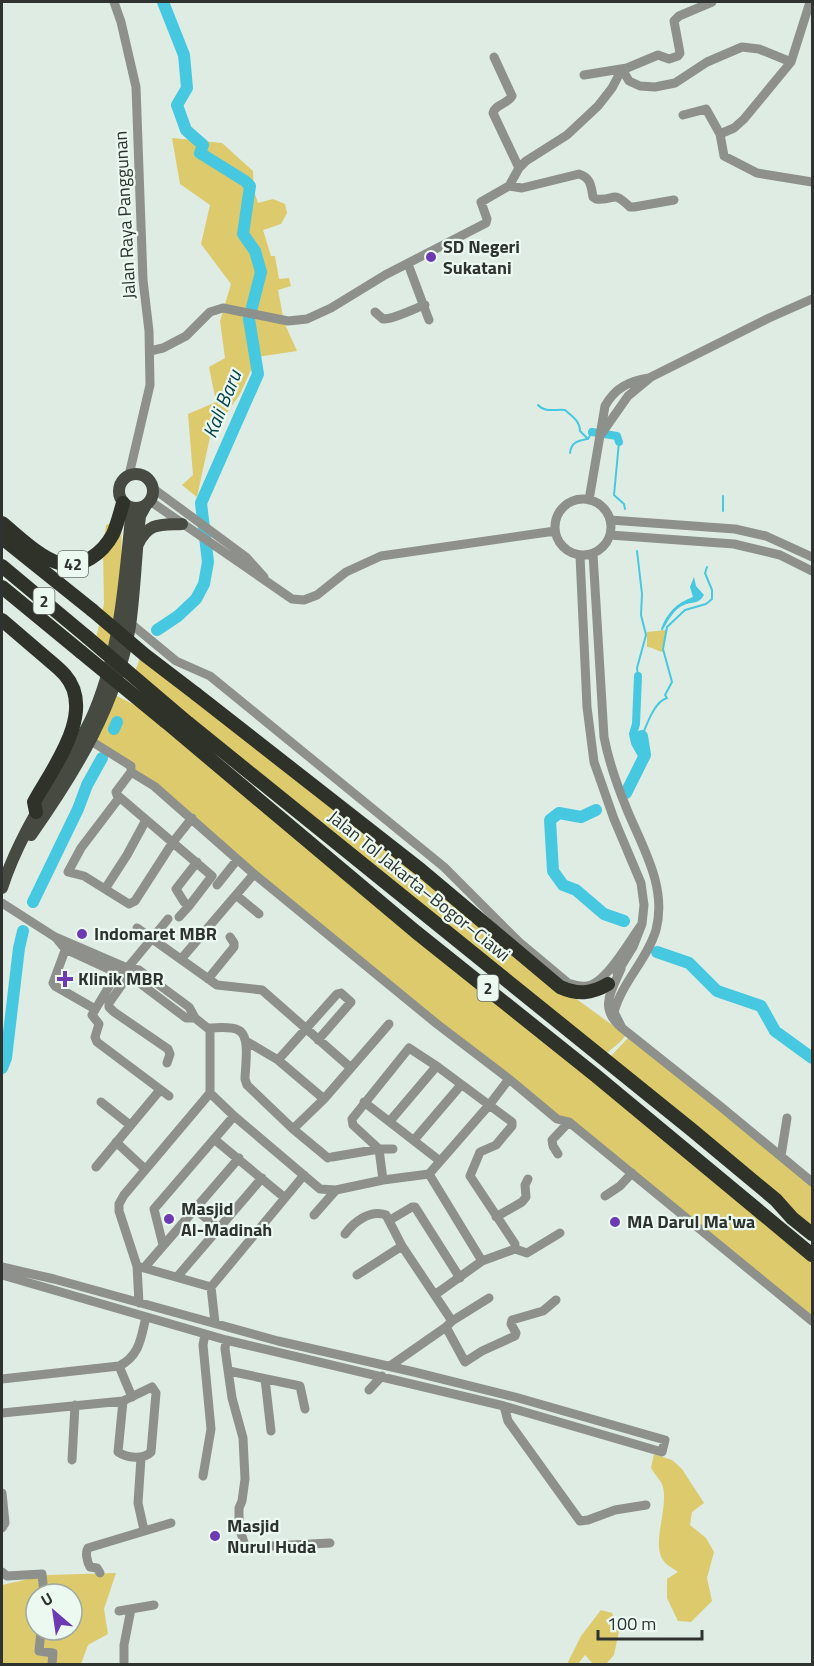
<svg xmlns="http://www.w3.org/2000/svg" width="814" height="1666" font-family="'Titillium Web',sans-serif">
  <rect width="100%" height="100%" fill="#dfece3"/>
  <path fill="#ddca6d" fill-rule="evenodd" d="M172,138L222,143L253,171L254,191L258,203L273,199L285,204L287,213L281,224L263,230L271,256H275L279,279L289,278L291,286L278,290L284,322L297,351L257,357L240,394L210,437L197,497L182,485L193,475L188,414L216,402L209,367L225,358L220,321L231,284L201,244L210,205L180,184Z
    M121,520L123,613L112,650L96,638L104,604L103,549L106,525Z
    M666,630L663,652C656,651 653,647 647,647V632Z
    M142,652L560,987L626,1035C620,1044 612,1047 606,1055L133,677Z
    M102,688L165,721L812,1255V1324L569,1122L557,1119L237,860L154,786L83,736Z
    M628,1038L812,1182V1234L609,1058Z
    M654,1454L672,1460L682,1469L704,1503L692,1512L690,1525L706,1538L714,1552L707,1578L712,1601L691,1622L678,1621L667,1598V1579L678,1572C673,1568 666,1565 663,1560C651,1543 670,1505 662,1484C659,1479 654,1473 651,1468Z
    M116,1573L104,1609L108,1634L88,1645L81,1664H2V1585L47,1575ZM36,1594H72V1630H36Z
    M601,1610L612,1613L619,1631L614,1655L606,1664H593L585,1655L578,1664H567L581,1636Z"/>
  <path fill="#46c8e1" d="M694,577L696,586L704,595C698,605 693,601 684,605C674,608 667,623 662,631L661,629C667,613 676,603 693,597L690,587Z"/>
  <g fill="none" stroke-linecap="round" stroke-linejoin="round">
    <path stroke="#46c8e1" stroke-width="2" d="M538,405C545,413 556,409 565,410C572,416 580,421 580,431L588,439L592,432
      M619,442L614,495L624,504L625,509
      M570,453C571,442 578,441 587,439
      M723,511V496
      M637,551L642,594L641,615L646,635L637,668L638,676
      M642,736C647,724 654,702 667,698L665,695L672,682L663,649L667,627L685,610L706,604L712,599V590L705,573L707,567"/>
    <path stroke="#46c8e1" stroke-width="8" d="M592,432L617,436L619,442
      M638,676L636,724L633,734L635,743L644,759"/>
    <path stroke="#46c8e1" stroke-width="12" d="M157,630L178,616L196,599L204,584L208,562L201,503L258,374L249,319L261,272L255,251L243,234L250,186L245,181L200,153L203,145L186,130L177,105L187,88L184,55L163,2
      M114,729L117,722
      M626,793L645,755L642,736
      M596,810L581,817L559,813L550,820L553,871L563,885L576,890L604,914L624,921
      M33,902L78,809L87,785L102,758
      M657,952L689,963L717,991L761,1006L775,1031L812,1058
      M2,1068L6,1058L19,948L23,931"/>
    <path stroke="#8e908b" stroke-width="9" d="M114,2L121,22L136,87L143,280L149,331L150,385L129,475
      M810,2L791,62L744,119L734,128L720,134L724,156L757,173L812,182
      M494,57L512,96C508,104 495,104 493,113L519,168
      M622,69L629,81L640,86L655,87L675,83L707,62L742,47L759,49L791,62
      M584,75L627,68L658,55L669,59L678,56L680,53L674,21L679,16L712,2
      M683,115L706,109L720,134
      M509,186L522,188L579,174C591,178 591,186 593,197L596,199C617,201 611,189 630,207H634L674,200
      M408,264L429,320
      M375,312L383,319C395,319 412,309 425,305
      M150,351L163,348L186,336L210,312L223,308L288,321L307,319L331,308L385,275L486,223L487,219L481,202L509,186L519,168L526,161L567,135L598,106L612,88L622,69
      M602,433L628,396L651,377L769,318L812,299
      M154,489L246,557L264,577
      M555 527a28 28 0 1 1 56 0a28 28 0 1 1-56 0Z
      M589,500L605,406C615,388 629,381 649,378
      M150,501L292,599L304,600L317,595L346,572L381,556L555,531
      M610,520L735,529L766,536L812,557
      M610,535L734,544L780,555L812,571
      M593,554L604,737C609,763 618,788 628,812C644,850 667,888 656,930C647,960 622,982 614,1012L622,1028C599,1009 610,993 621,969
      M580,556L587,707L594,762L614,819L641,883L644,905L642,924L633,947L617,973
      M130,623L176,661L210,676L444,867L519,942L568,983C574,985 580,987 587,986C606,984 630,940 642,924
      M91,741L131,766V772L154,786L254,874L437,1024L509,1079L557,1119L569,1122L812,1321
      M131,772L116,792L117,795L212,876L189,906L184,902L176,889L197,862
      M119,798L81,848L68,872L84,876L129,904L135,901L173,842L192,818
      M217,885L237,860
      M105,889L127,855L146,820
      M236,895L259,914
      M2,903L55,937L127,968L139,970L189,1007L195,1018L210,1030V1093L234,1116L320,1189L336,1190L383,1180L429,1174L490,1104L509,1079
      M179,917L189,906
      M137,928L217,985L262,990L351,1068
      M57,939L65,949L117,973L133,978L186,1018H195
      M67,945L53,983L55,986L95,1009
      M182,958L254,874
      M125,971L168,919
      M117,973L92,1015L99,1024L95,1037L97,1042L169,1096
      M128,976L109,1003V1007L114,1012L168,1049L170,1054L167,1063
      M208,979L234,947V943L230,937
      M209,1028C218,1028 230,1026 238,1030C251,1035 245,1067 245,1079L247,1085L293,1129L328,1158
      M622,1028L720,1106L812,1182
      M246,1041L278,1060L324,1099
      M278,1060L337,994L341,993L351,1002L318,1040
      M101,1102L130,1125
      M364,1102L440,1161
      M390,1121L435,1068L438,1067L512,1122V1126L496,1145L480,1152L470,1176L515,1244V1249L482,1261
      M293,1129L324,1099L389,1024
      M214,1139L285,1198
      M414,1140L461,1085
      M116,1142L145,1169
      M558,1154L553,1146L552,1140L569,1122
      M781,1156L787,1118
      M332,1157L379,1149H393
      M96,1167L160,1090
      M429,1174L482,1261L436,1294
      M383,1180L379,1149L353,1125L352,1119L409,1048L438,1067
      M605,1196L620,1186L632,1173
      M195,1209L218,1228
      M314,1215L336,1190
      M496,1217L522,1202L526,1197L525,1185L528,1179
      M390,1220L412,1207H415L460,1278
      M345,1234C354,1222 370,1209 386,1215L402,1246L452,1321L446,1327L390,1366
      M163,1245L154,1209L234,1116
      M515,1249L527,1253L560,1233
      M137,1266L211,1287L304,1175
      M2,1267L54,1279L278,1341L414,1372L515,1397L665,1440L662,1452L504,1406L226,1340L2,1275
      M144,1268L239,1158
      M357,1275L402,1246
      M177,1277L262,1178
      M211,1287L215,1323
      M139,1303L137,1266L119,1211V1204L124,1195L210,1093
      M452,1321L489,1298
      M446,1327L465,1362L482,1351L515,1336L516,1333L511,1324L512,1320L543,1311L556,1300
      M226,1340L225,1349L232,1398L243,1438L245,1479L242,1501L239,1508V1526L245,1546L251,1549L271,1546L330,1543
      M119,1366L132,1397
      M229,1371L300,1386L305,1409
      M2,1379L119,1366C140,1356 141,1337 146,1317
      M265,1379L271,1431
      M369,1390L382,1376
      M504,1406L508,1421L580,1521L588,1520L615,1510L646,1505
      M2,1413L123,1401L152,1387L156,1393L151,1452C143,1460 127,1458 118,1452L123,1401
      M141,1458L138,1503L144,1530
      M72,1460L75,1405
      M203,1476L211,1429L203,1345L205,1334
      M2,1493L5,1523L2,1528
      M2,1572L7,1576L42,1574L44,1594
      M100,1573L97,1568L90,1567C87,1562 85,1552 88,1548L171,1523
      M119,1611L154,1605
      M41,1630L39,1651L53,1653L52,1664
      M124,1664V1645L131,1609"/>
    <path stroke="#464a41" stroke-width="12" d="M119 491a17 17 0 1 1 34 0a17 17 0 1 1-34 0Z
      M138,544C149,522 160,525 182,524
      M31,835C76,771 117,704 130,626C135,590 136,552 140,516L146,505
      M2,888C15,847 37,811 59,774C72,753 86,733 95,710C121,647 125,575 132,508"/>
    <path stroke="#2e3228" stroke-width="14" d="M2,523C17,535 40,558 59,563C81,570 103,553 113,534C117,525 120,513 123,503
      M2,538L92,610
      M2,566L87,637
      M2,587L81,652
      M2,620C16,632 30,644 44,656C51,662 59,668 65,675C97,712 52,769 34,802L36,812
      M196,694L421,870L560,987C578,995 591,994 608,984
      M165,721L416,932L595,1075L812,1255
      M188,723L692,1130L776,1200L792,1218L812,1234"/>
    <path stroke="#2e3228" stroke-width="14" d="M92,610L145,655L196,694
      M87,637L188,723
      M81,652L165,721"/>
  </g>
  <g fill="#6e3ab1" stroke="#ecf9f0" stroke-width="2">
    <circle cx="431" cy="257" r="6"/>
    <circle cx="82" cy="934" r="6"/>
    <path d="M62 970h6v6h6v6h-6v6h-6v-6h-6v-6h6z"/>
    <circle cx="169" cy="1219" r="6"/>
    <circle cx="615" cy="1222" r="6"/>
    <circle cx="215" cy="1536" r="6"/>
  </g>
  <g text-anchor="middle" stroke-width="4.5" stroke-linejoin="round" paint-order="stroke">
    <g fill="#ecf9f0" stroke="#676e6a" stroke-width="1.5">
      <rect x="58" y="551" width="30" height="26" rx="4.5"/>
      <rect x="33.5" y="588" width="21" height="26" rx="4.5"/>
      <rect x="477.5" y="975" width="21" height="26" rx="4.5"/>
    </g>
    <g font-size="16" font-weight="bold" fill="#2e3330">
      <text x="73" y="570">42</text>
      <text x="44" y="607">2</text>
      <text x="488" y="994">2</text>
    </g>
    <g font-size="18" fill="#2e3330" stroke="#ecf9f0">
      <text transform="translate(125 215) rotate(-93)" y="6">Jalan Raya Panggunan</text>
      <text transform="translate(419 886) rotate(39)" y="6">Jalan Tol Jakarta–Bogor–Ciawi</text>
    </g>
    <g font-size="18" font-weight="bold" fill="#2e3330" stroke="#ecf9f0" text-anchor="start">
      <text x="443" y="253">SD Negeri<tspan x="443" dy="21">Sukatani</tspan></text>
      <text x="94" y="940">Indomaret MBR</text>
      <text x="78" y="985">Klinik MBR</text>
      <text x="181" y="1215">Masjid<tspan x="181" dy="21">Al-Madinah</tspan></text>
      <text x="627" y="1228">MA Darul Ma'wa</text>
      <text x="227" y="1532">Masjid<tspan x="227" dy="21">Nurul Huda</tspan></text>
    </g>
    <g font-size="20" font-style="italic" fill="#023f4a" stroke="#ecf9f0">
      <text transform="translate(222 404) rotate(-68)" y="7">Kali Baru</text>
    </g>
  </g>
  <rect width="814" height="1666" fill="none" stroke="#2e3330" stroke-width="6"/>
  <g transform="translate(54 1612) rotate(331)"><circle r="28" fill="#ecf9f0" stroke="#a0aaa3" stroke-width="1.5"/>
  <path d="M0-4.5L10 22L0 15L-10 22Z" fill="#6e3ab1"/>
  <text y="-9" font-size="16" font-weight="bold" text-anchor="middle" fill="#2e3330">U</text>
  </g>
  <path d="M598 1630v9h104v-9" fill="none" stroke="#2e3330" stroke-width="3"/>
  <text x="607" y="1630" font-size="18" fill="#2e3330" stroke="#ecf9f0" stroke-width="4.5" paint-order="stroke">100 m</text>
</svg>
